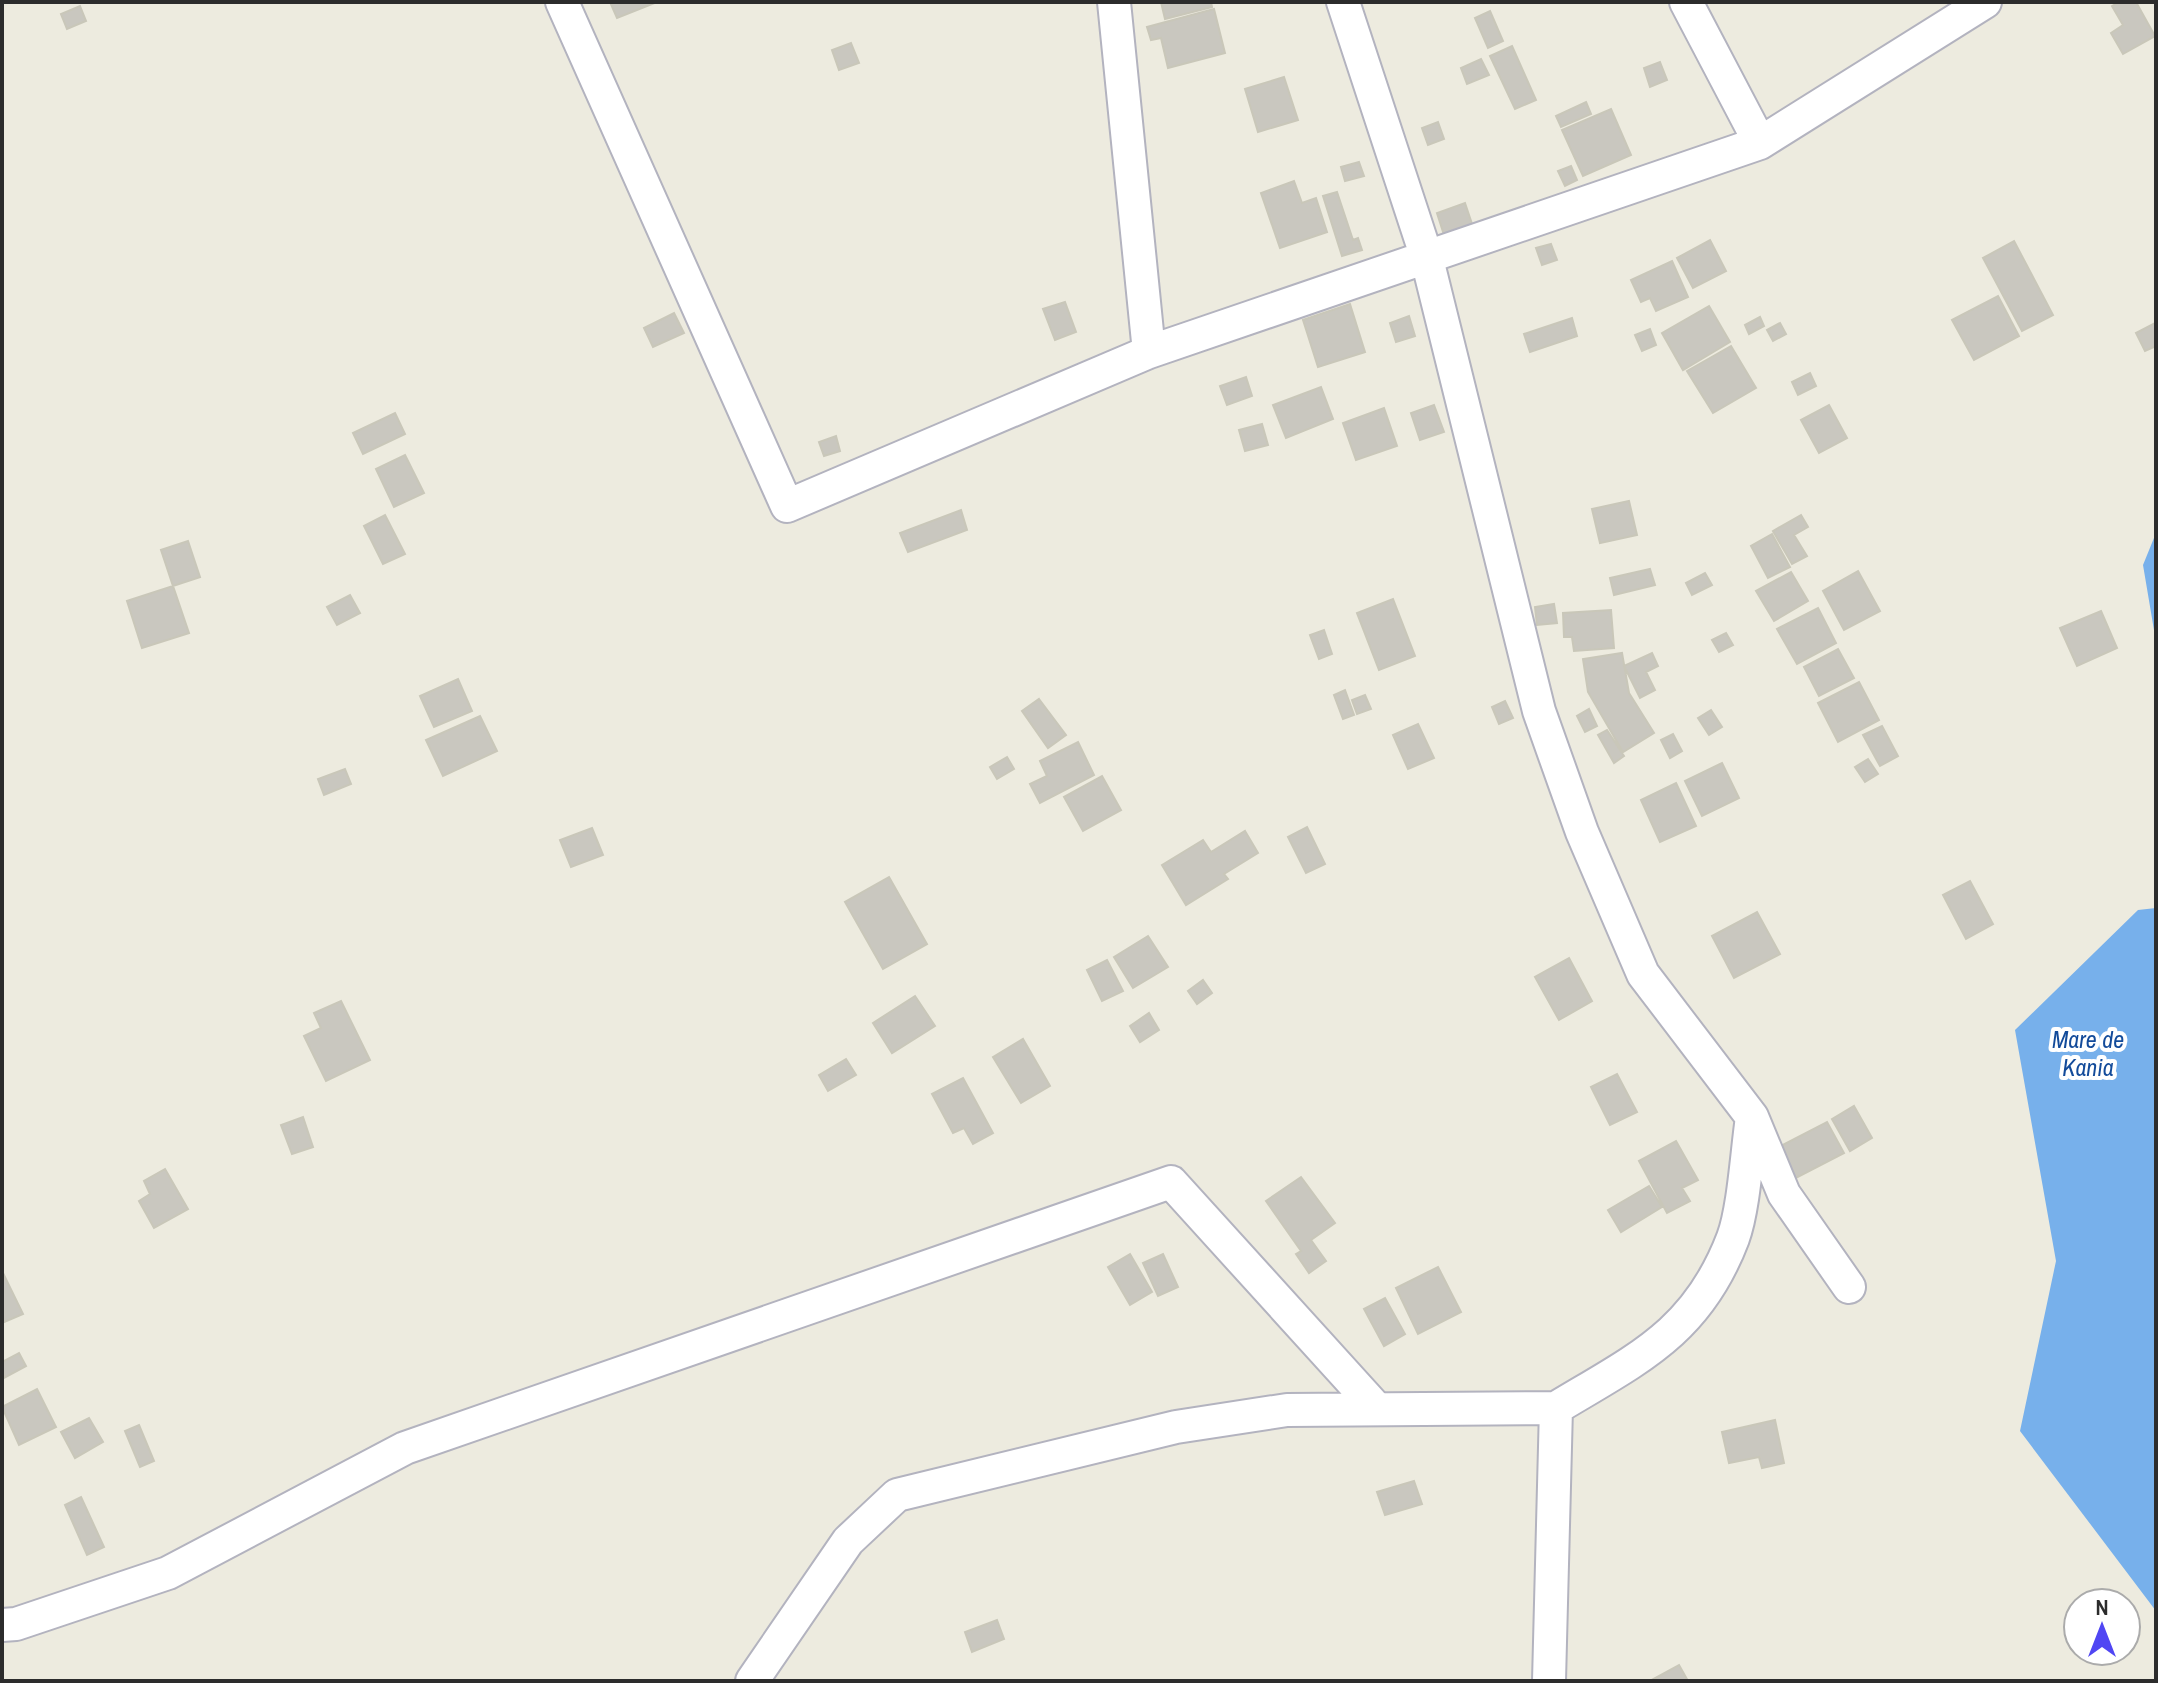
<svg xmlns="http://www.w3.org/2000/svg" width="2158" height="1683" font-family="'Archivo Narrow',sans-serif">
  <rect width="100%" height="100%" fill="#edebdf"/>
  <path fill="#77b0eb" d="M2156,533V642L2143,565Z
    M2156,908V1611L2020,1431L2056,1261L2015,1030L2138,910Z"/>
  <path fill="#c9c7bf" stroke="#c9c7b9" stroke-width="2" d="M610,2H657L617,18Z
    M1161,2H1211L1212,7L1165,19Z
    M2119,2H2136L2155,36L2123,54L2111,33L2123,25L2112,6Z
    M80,6L86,21L67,29L61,14Z
    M1214,9L1225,53L1168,68L1161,38L1151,40L1147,27Z
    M1490,11L1503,41L1488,48L1475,18Z
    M851,43L859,63L839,70L832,50Z
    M1512,46L1536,100L1515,109L1490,56Z
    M1481,59L1489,75L1467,84L1461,68Z
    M1660,62L1667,80L1650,87L1644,68Z
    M1284,77L1298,120L1258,132L1245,89Z
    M1586,102L1591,114L1561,127L1556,116Z
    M1611,109L1631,155L1583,176L1562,130Z
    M1438,122L1444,139L1428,145L1422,128Z
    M1359,162L1364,176L1345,181L1341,167Z
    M1571,166L1577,180L1565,186L1558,171Z
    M1294,181L1302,203L1316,198L1327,232L1280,248L1261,193Z
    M1337,192L1353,240L1358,238L1362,250L1342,256L1323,196Z
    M1465,203L1472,224L1444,235L1437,213Z
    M1710,240L1726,271L1693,288L1677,258Z
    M2014,241L2053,315L2022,331L1983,258Z
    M1551,244L1557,260L1542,265L1536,248Z
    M1672,261L1688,297L1656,311L1650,298L1641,302L1631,280Z
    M1998,296L2019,336L1974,360L1952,320Z
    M1065,302L1076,332L1055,340L1043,309Z
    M1350,304L1365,352L1318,367L1303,320Z
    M1709,306L1730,342L1683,370L1662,333Z
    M674,313L684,333L653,347L644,328Z
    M1409,316L1415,336L1396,342L1390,323Z
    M1760,317L1764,326L1749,334L1745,325Z
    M1572,318L1577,336L1530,352L1524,334Z
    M1780,323L1786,334L1773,341L1767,330Z
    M2155,323L2156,346L2145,351L2136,333Z
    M1650,329L1656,345L1642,351L1635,335Z
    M1731,346L1756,388L1713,413L1687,371Z
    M1810,373L1816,386L1798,395L1792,382Z
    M1246,377L1252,396L1227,405L1220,386Z
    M1321,387L1333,419L1286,438L1273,405Z
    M1434,405L1444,432L1420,440L1411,413Z
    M1829,405L1847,438L1819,453L1801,420Z
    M1384,408L1397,446L1356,460L1343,423Z
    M395,413L405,434L363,454L353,433Z
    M1262,424L1268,445L1245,451L1239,430Z
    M836,436L840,451L824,456L819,442Z
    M405,455L424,493L394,507L376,469Z
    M1629,501L1637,535L1600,543L1592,509Z
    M961,510L967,530L908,552L900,533Z
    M385,515L405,554L383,564L364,526Z
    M1801,515L1808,527L1794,535L1807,556L1792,564L1773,531Z
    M1772,534L1790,567L1768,578L1751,546Z
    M188,541L200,577L173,586L161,550Z
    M1650,569L1655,585L1614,595L1610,578Z
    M1858,571L1880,611L1844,630L1823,591Z
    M1791,572L1808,601L1774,621L1756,591Z
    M1705,573L1712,585L1692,595L1686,583Z
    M173,586L189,633L142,648L127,601Z
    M350,595L360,613L337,625L327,607Z
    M1393,599L1415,656L1379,670L1357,613Z
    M1554,604L1557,623L1537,625L1535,607Z
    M1818,608L1836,643L1797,664L1777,629Z
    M1611,610L1614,648L1574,651L1572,637H1564L1563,613Z
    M2101,611L2117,648L2077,666L2060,628Z
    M1324,630L1332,654L1319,659L1310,635Z
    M1726,633L1733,645L1719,652L1712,640Z
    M1838,649L1854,678L1819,696L1804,667Z
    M1622,653L1629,693L1654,733L1623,752L1588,692L1583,659Z
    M1652,653L1658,666L1646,672L1655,690L1640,698L1624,666Z
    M458,679L472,711L434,727L420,696Z
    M1859,682L1879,720L1838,742L1818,703Z
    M1345,690L1354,715L1343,719L1334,695Z
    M1365,695L1371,709L1357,714L1352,700Z
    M1039,699L1066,735L1048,748L1022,711Z
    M1505,701L1513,718L1499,724L1492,707Z
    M1589,709L1597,726L1585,732L1577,716Z
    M1711,710L1722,727L1709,735L1698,718Z
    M480,716L497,751L443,776L426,740Z
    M1418,724L1434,758L1408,769L1393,735Z
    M1882,726L1898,756L1880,766L1863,735Z
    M1607,730L1624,756L1614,763L1598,735Z
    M1673,734L1682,751L1670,758L1661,740Z
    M1078,742L1094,775L1040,803L1030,784L1047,776L1040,761Z
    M1007,757L1014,769L997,779L990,767Z
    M1868,759L1878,774L1865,782L1855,767Z
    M1722,763L1739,798L1702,816L1685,781Z
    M345,769L351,784L324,795L318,779Z
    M1102,776L1121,810L1083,831L1064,797Z
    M1676,783L1696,826L1660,842L1641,800Z
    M1307,827L1325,864L1306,873L1288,837Z
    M592,828L603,855L571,867L560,840Z
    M1245,831L1258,853L1224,874L1228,879L1186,905L1162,865L1203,840L1211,852Z
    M889,877L927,944L883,969L845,902Z
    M1970,881L1993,924L1966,939L1943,895Z
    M1757,912L1780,954L1734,978L1712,936Z
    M1148,936L1168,967L1133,988L1114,957Z
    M1569,958L1592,1001L1559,1020L1535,977Z
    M1107,960L1123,991L1102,1001L1087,970Z
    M1203,980L1212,993L1197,1004L1188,991Z
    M915,996L935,1026L892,1053L873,1023Z
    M341,1001L370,1060L326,1081L304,1036L321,1028L314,1013Z
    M1149,1013L1159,1030L1140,1042L1130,1026Z
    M1023,1039L1050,1086L1021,1103L993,1057Z
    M846,1059L856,1075L828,1091L819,1075Z
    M1617,1074L1637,1112L1610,1125L1591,1087Z
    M963,1078L993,1133L973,1144L964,1128L953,1133L932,1094Z
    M1854,1106L1872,1138L1850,1151L1832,1119Z
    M303,1117L313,1147L292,1154L281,1125Z
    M1827,1122L1844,1153L1794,1179L1777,1148Z
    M1676,1141L1698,1180L1682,1188L1690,1201L1667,1213L1639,1161Z
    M165,1169L188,1209L154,1228L139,1201L150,1194L144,1181Z
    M1301,1177L1335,1223L1311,1240L1326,1261L1309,1273L1296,1254L1301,1251L1266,1201Z
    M1649,1186L1662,1207L1621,1232L1608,1210Z
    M1130,1254L1152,1292L1130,1305L1108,1267Z
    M1163,1254L1178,1287L1158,1296L1143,1263Z
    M1438,1267L1461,1312L1418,1334L1396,1288Z
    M2,1271L23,1314L2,1323Z
    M1385,1298L1405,1334L1384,1346L1364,1309Z
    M19,1353L26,1366L4,1378L2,1362Z
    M37,1389L56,1427L19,1445L2,1407Z
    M89,1418L103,1442L75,1458L61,1432Z
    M1775,1420L1784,1463L1762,1468L1759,1457L1729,1463L1722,1432Z
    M139,1425L154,1461L140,1467L125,1431Z
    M1414,1481L1422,1504L1385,1515L1377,1492Z
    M81,1497L104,1547L87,1555L65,1505Z
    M997,1620L1004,1639L972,1652L965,1632Z
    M1679,1665L1688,1681H1650Z"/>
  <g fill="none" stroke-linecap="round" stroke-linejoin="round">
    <defs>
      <path id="street" d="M562,2L787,506L1149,352L1760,143L1686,2
        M1114,2L1149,352
        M1343,2L1426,255L1539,711L1582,832L1643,974L1752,1117L1784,1194L1849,1287
        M1760,143L1985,2
        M2,1625L16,1624L168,1573L405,1448L1171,1182L1377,1409
        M752,1681L848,1541L897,1495L1176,1427L1287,1410L1556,1408
        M1549,1681L1556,1408C1637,1359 1697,1333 1733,1238C1744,1208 1747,1151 1752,1117"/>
    </defs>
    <use href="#street" stroke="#b3b3bf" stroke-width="36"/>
    <use href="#street" stroke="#fff" stroke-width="32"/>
  </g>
  <g text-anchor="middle" stroke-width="8" stroke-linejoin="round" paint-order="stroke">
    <g font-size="24" font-style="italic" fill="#134b9a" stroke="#fff">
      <text x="2088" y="1048">Mare de<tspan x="2088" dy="28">Kania</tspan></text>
    </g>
  </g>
  <rect width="2158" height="1683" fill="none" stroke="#2c2c2c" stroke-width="8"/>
  <g transform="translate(2102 1627)"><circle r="38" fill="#ffffff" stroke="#ababab" stroke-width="2"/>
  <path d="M0-6L14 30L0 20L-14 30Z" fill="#5046f3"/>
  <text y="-12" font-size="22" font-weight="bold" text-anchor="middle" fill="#2c2c2c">N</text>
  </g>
</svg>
